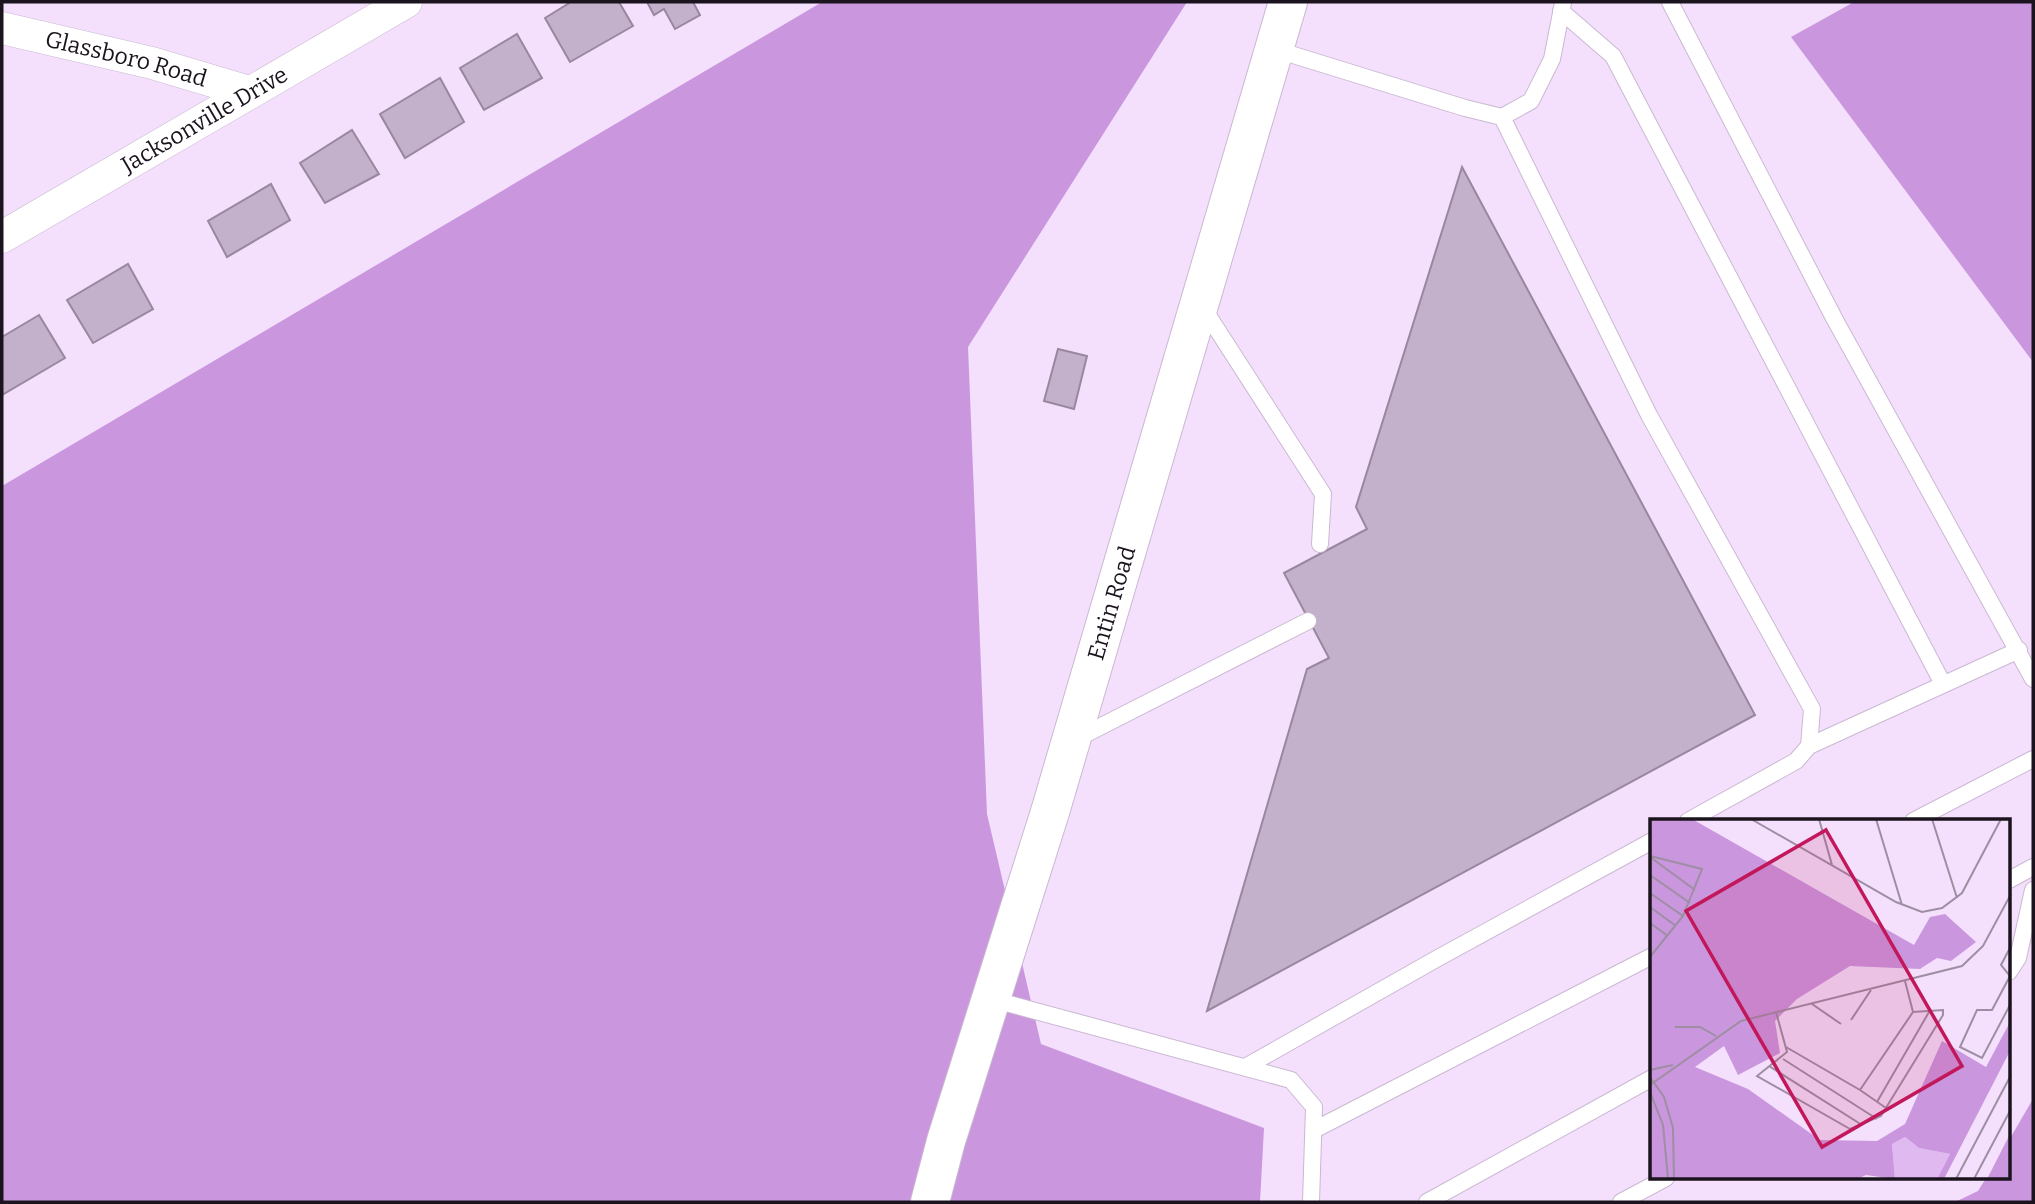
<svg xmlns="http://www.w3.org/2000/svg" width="2035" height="1204" font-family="Bitter,serif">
  <rect width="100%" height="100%" fill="#f4e0fc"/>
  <path fill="#ca97de" d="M822,2H1187L968,347L987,814L1041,1044L1264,1128L1260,1202H2V486Z
    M1854,2H2033V362L1791,37Z
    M2033,1099V1202H1955L1978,1191L1986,1178H2009V1140Z"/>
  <path fill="#c3b0ca" stroke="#98879f" stroke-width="2" d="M571,2H619L633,26L570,62L545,18Z
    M647,2H693L700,15L675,29L664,9L654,15Z
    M517,34L542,78L484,110L460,68Z
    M440,78L464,122L405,158L380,114Z
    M352,130L379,174L325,203L300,163Z
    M1462,167L1755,715L1207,1011L1307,669L1329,658L1284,573L1367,529L1356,507Z
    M271,184L290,220L227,257L208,221Z
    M128,264L153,309L93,343L67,300Z
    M39,315L65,358L2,395V337Z
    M1058,349L1087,356L1074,409L1044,401Z"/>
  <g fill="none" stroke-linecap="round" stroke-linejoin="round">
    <defs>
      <path id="service" d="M1670,2L1834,318L2033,679
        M1561,11L1613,56L1943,684
        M1274,49L1465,108L1502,117L1531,101L1552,59L1563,3
        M1502,117L1649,415L1812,709L1809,746L1796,761L1688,821
        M1202,306L1323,494L1320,544
        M1076,739L1308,621
        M1809,746L2019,650
        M1913,821L2033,759
        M2009,880L2033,867
        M2009,972L2018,958L2033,890
        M991,999L1291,1080L1314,1107L1311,1202
        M1247,1066L1438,958L1652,841
        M1314,1130L1652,956
        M1427,1202L1652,1078
        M1621,1202L1666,1178"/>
      <g id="minor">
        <path id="s1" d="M2,28L152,63L249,92"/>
        <path id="s2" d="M2,237L406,2"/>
      </g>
      <g id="tertiary">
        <path id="s3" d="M930,1202L946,1141L1050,812L1288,2"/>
      </g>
    </defs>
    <use href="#service" stroke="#cab8d2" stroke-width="18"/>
    <use href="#minor" stroke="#cab8d2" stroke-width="33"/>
    <use href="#tertiary" stroke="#cab8d2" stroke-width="40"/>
    <use href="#service" stroke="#fff" stroke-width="16"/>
    <use href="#minor" stroke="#fff" stroke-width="32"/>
    <use href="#tertiary" stroke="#fff" stroke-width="38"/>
  </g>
  <g text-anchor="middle" stroke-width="7" stroke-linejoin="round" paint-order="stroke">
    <g font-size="23" fill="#1b141e" stroke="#faf2fd">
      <text dy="8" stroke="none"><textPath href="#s1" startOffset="128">Glassboro Road</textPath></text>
      <text dy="8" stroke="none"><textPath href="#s2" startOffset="234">Jacksonville Drive</textPath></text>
      <text dy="8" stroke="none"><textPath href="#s3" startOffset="626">Entin Road</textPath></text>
    </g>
  </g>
  <g transform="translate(1650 819)">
    <rect width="360" height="360" fill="#f4e0fc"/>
    <path d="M255,318L269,329L300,335L287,360H245L242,325Z" fill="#e0b9f0"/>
    <path d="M0,0H42L264,126L280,98L295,95L326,123L301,142L287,139L270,150L200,147L147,180L125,202L130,234L88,256L74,227L45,248L98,270L170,321L227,322L255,305L292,222L336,248L360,203V232L294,360H287L300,335L269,329L255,318L242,325L245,360L216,356L207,360H0ZM360,315V360H337Z" fill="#ca97de"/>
    <path fill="none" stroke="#9d8ea3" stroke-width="2" d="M101,0L246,83L272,93L292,89L312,74L351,0M169,0L182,46M226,0L252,86M282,0L307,79M0,37L52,50L33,97L0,138M0,38L45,71M0,56L40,84M0,74L33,97M0,88L26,107M0,104L18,117M361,127L351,146L360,157L342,191H327L310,228L332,239L361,184M162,185L191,205M126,193L137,233L107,257L200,310L231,297L293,196V191L263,193L255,162M201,201L221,171M25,208H50L66,217M136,228L210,271L263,193M133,240L227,300M119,247L212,306M0,251L23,246M0,258L14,278L23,309L24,360M0,266L91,202L312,147L333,127L361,75M210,271L236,289M0,273L13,306L18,360M227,283L279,193M306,360L361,256M324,360L361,290"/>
    <path fill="#c2185b" fill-opacity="0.15" stroke="#c2185b" stroke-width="3.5" d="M176,11L312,247L172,328L36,92Z"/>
    <rect width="360" height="360" fill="none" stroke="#1b141e" stroke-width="3.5"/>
  </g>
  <rect width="2035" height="1204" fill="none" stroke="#1b141e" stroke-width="7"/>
</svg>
